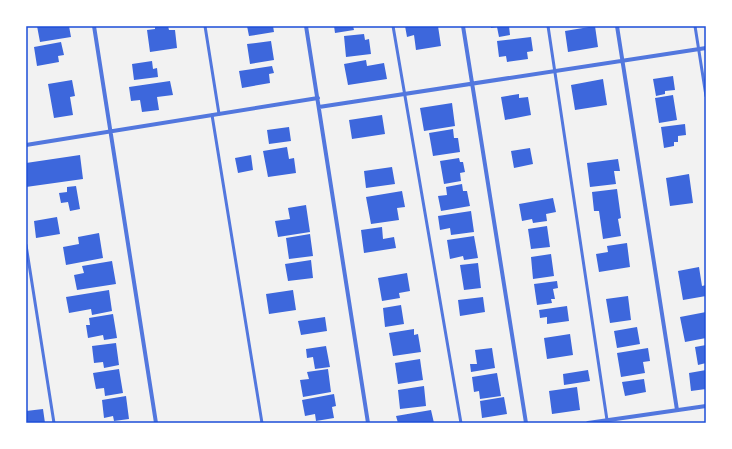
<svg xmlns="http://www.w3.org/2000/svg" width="732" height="449" font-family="'PT Sans',sans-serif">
  <rect width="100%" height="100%" fill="#f2f2f2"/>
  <path fill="#3d67dc" d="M37,26H69L71,37L40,42Z
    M155,26H168L169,30H175L177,48L150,52L147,30L155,29Z
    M247,26H273L274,32L249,36Z
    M334,26H353L354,30L335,33Z
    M405,26H438L441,46L416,50L414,35L407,37Z
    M491,26H509L510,35L499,37L497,27L491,28Z
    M595,26L598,47L568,52L565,31Z
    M364,34L365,40L369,39L371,54L346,57L344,36Z
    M531,37L533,51L527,52L528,59L507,62L506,56L499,57L497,41Z
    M271,41L274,60L250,64L247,44Z
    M61,42L64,55L58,56L59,62L37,66L34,47Z
    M366,60L367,66L384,63L387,79L348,85L344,64Z
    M152,61L153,69L157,68L158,77L134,80L132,64Z
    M272,66L274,73L269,74L270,83L242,88L239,71Z
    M673,76L675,90L665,91V94L656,96L653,79Z
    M603,79L607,105L575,110L571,85Z
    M72,80L75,96L70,97L73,115L54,118L48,84Z
    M170,81L173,95L157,97L159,110L142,112L140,100L131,101L129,87Z
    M519,94V98L528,97L531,115L505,120L501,97Z
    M673,95L677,120L659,123L655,98Z
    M452,103L455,126L424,131L420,108Z
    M382,115L385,134L352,139L349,120Z
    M685,124L686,135L678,136V142H674V146L664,148L661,127Z
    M289,127L291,141L269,144L267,130Z
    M453,129L454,138H458L460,152L433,156L429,133Z
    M287,147L289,159L294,158L296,173L268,177L263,151Z
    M530,148L533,164L514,168L511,151Z
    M80,155L83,179L26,187V163Z
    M251,155L253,170L238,173L235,158Z
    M459,158L460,162H463L465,172L460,173L461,181L444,184L440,161Z
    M618,159L620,171H614L616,184L590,187L587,163Z
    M392,167L395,184L366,188L364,171Z
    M689,174L693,203L670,206L666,178Z
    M462,184L463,191H467L470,206L441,211L438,196L447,195L446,187Z
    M76,186L80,209L70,211L68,202L61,203L59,193L67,192V187Z
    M617,189L621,218L618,219L621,236L603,239L599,211H594L592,192Z
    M402,191L405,207L397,208L399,220L371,224L366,197Z
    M553,198L556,212L546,214L547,221L533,223L532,219L522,221L519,204Z
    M306,205L310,232L278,237L275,221L290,219L288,208Z
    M471,211L474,232L451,235L450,228L440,230L438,216Z
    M57,217L60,234L36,238L34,221Z
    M547,226L550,247L531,249L528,229Z
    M382,227L383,239L394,237L396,248L364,253L361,230Z
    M99,233L103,258L66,265L63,247L79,244L78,237Z
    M310,234L313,256L289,259L286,238Z
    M474,236L478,258L464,260L463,256L450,259L447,240Z
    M627,243L630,267L599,272L596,254L608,252L607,246Z
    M551,254L554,276L533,279L531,257Z
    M311,260L313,278L288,281L285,264Z
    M112,261L116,284L77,290L74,275L84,273L82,266Z
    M478,263L481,288L464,290L460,265Z
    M699,267L702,286L706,285V296L683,300L678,271Z
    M407,273L410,291L399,293L400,298L382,301L378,278Z
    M557,281L558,288L553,289L555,299H551L552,303L537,305L534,284Z
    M109,290L112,311L92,315L91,309L69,313L66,297Z
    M293,290L296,310L269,314L266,294Z
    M628,296L631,320L610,323L606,299Z
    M483,297L485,312L460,316L458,300Z
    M401,305L404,324L385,327L383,308Z
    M567,306L569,321L547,324V317L540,318L539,310Z
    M706,312V338L685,342L680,317Z
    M113,314L117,338L104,340L103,335L88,338L86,325H90L89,318Z
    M325,317L327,331L301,335L298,321Z
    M637,327L640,344L617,348L614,331Z
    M414,329V335L418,334L421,352L393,356L389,333Z
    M570,334L573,355L547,359L544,338Z
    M116,343L119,365L104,368L103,362L94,363L92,346Z
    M706,345V363L698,365L695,347Z
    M326,346L330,367L315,369L313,357L307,358L306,349Z
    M492,348L495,368L471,372L470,364H477L475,350Z
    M648,348L650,361L643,362L645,373L621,377L617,353Z
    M420,359L423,380L398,384L395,363Z
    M119,369L123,393L105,396L104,388L96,389L93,373Z
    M328,369L331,392L303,397L300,380L309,379L307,372Z
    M588,370L590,381L564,385L563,374Z
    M706,370V389L691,391L689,373Z
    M497,373L501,396L480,399L479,391L474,392L472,377Z
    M644,379L646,392L625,396L622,382Z
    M424,386L426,406L400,409L398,390Z
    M577,387L580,410L552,414L549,391Z
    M334,394L336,406L332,407L334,418L316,421L315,414L305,416L302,400Z
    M126,396L129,419L114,421L113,416L104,418L102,400Z
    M504,397L507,414L482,418L480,401Z
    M43,409L45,423H26V411Z
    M431,410L434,423H398L396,416Z"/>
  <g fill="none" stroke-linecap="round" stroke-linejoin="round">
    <path stroke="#5277de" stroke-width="3" d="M205,26L219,114
      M393,26L461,423
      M548,26L607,420
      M695,26L706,96
      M212,115L262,423
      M26,245L54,423"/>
    <path stroke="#5277de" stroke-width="4" d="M94,26L156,423
      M306,26L368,423
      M463,26L526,423
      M617,26L677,410
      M319,107L706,48
      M26,145L318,98
      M588,423L706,406"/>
  </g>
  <rect width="732" height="449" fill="none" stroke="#ffffff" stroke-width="54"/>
  <rect x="27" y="27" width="678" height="395" fill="none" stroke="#1d4ed8" stroke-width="1.5"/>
</svg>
